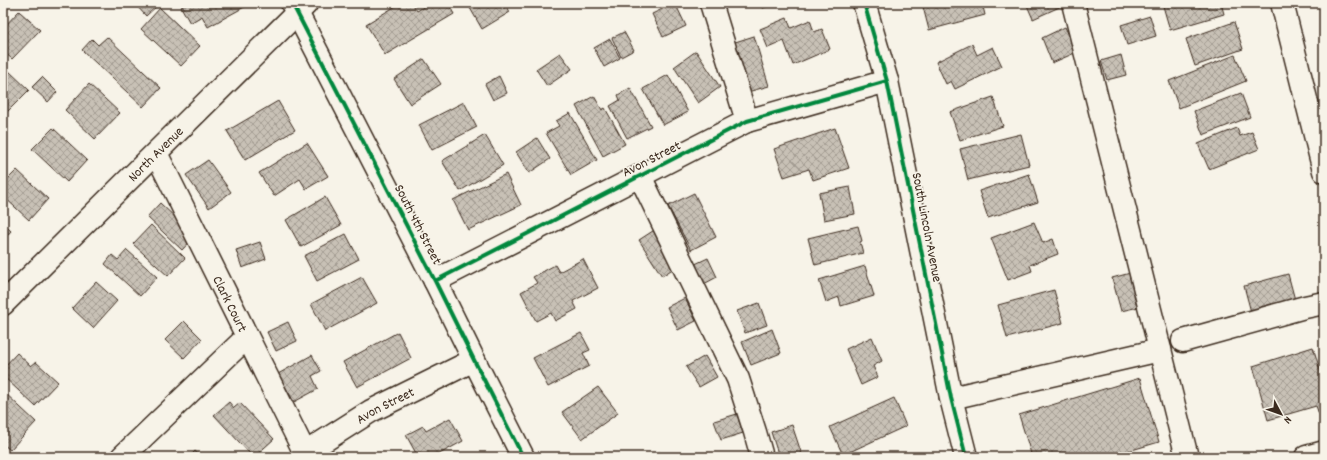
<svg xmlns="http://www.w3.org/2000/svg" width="1327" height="460" font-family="Dekko,sans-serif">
  <defs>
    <pattern id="building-cross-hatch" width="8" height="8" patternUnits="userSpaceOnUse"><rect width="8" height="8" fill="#c8c1b6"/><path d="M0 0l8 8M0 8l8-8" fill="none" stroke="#a49d93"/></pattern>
  </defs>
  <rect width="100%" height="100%" fill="#f7f3e8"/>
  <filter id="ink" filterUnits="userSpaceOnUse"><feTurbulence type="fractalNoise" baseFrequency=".025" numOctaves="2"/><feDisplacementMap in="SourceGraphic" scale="8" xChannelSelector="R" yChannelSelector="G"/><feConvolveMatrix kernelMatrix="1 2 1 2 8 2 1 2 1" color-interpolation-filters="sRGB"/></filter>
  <g filter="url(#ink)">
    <path fill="url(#building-cross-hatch)" stroke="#3b2a1e" d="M134,3H160L146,16Z
      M189,3H247L248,5L208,27L202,16L190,23L181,7Z
      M401,3H412L417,11L430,3H448L454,14L385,55L366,24Z
      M479,3H505L510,12L482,29L470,8Z
      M675,3L686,26L663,37L652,14Z
      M761,3H776L763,8Z
      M922,3H982L985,15L929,30Z
      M1026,3H1065L1066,4L1033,19Z
      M1172,3H1221L1224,14L1170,30L1163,6Z
      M160,8L200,46L181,66L141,29Z
      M19,11L40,30L12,59L3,51V28Z
      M1150,16L1156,36L1127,45L1121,25Z
      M787,18L791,28L810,20L814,32L822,29L830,49L793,65L784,41L768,48L760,29Z
      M1234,22L1243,49L1195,66L1186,39Z
      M1065,27L1077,52L1052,63L1042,38Z
      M624,32L634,50L621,57L612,38Z
      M754,36L769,86L744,93L729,44Z
      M107,37L161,88L143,107L82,50L92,39L98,45Z
      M610,39L620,58L604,67L594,48Z
      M972,44L977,55L993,47L1002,66L955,89L951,81L946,84L936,62Z
      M696,51L720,87L698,103L674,67Z
      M560,53L572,69L547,86L536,69Z
      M1121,55L1126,75L1107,80L1101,61Z
      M1235,55L1246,81L1179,108L1169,81Z
      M424,59L441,84L410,104L394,79Z
      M9,71L29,90L6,113L3,111V77Z
      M668,75L688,112L663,125L643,89Z
      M499,76L507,93L493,100L485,84Z
      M42,77L57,92L48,102L32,87Z
      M89,84L120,113L95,139L65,110Z
      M630,88L651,126L627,138L610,106L620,100L618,95Z
      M1241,93L1250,117L1203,135L1194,111Z
      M594,96L602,110L605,108L625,144L603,156L576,106Z
      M993,97L1003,126L960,140L950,112Z
      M278,101L295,130L245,160L227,131Z
      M464,102L477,127L432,150L419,125Z
      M570,113L597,160L571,175L546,133L559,126L556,121Z
      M53,128L87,160L67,182L32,149Z
      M835,128L849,168L813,180L809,169L784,177L774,149Z
      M1237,128L1240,136L1252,132L1259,149L1209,169L1198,144Z
      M1021,134L1029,165L968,180L960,149Z
      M485,135L503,165L460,191L442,161Z
      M537,138L550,159L529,173L516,152Z
      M307,143L328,176L306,189L300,179L274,196L259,173Z
      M208,160L231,192L209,208L186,175Z
      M17,170L48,199L29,220L3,196V184Z
      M506,174L521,205L468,230L453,200Z
      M1029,174L1038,202L988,218L979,191Z
      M850,187L855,214L824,220L819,193Z
      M694,193L716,237L691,250L668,206Z
      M325,197L341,225L301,247L286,220Z
      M160,203L195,236L182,250L147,217Z
      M1034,222L1043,243L1053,239L1058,254L1030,265L1032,271L1008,280L991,238Z
      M3,223L11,231L3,240Z
      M151,225L185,258L168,276L133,244Z
      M858,226L862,241L860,242L863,253L815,265L808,238Z
      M659,227L683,262L662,276L639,240Z
      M346,234L359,259L317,281L304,256Z
      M260,242L266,259L242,268L236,250Z
      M127,250L157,277L140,296L105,264L112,255L118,260Z
      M708,258L717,277L702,285L693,265Z
      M583,259L598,288L573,301L577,309L555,321L551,313L536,321L521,292L537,283L533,277L555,265L559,272Z
      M865,266L874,296L841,306L839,297L826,302L819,280Z
      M1134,272L1143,306L1121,311L1112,278Z
      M1288,274L1295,300L1251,312L1244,286Z
      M362,277L377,303L325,331L311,304Z
      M96,282L117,301L93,328L72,308Z
      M1054,290L1063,323L1007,338L998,305Z
      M685,298L696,321L678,330L667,307Z
      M759,303L767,325L745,333L737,311Z
      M184,321L202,339L184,358L165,340Z
      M288,322L297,341L276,351L267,332Z
      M772,329L781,353L751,365L742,342Z
      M398,332L411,358L357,387L343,362Z
      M581,333L590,350L583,353L589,366L548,387L533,358Z
      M872,337L882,361L873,366L878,377L861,385L846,349Z
      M1313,347L1324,383V413L1319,414L1316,406L1268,420L1253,366Z
      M17,353L31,366L36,362L58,382L35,406L3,376V368Z
      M312,355L321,371L312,376L318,389L294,402L278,374Z
      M705,356L717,377L699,387L686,367Z
      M1140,378L1159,442L1108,457H1032L1019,415Z
      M598,387L618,413L582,439L562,412Z
      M3,391L36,422L10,450L3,444Z
      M894,398L906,426L843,455L830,427Z
      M229,402L234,408L240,403L274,439L254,457H253L214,415Z
      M737,414L743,433L721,440L714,421Z
      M450,418L463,441L434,457H418L406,435L423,426L426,431Z
      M792,425L802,455L794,457H779L771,432Z
      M195,451L202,457H189Z
      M660,452L662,457H646Z"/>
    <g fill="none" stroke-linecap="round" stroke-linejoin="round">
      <defs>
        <g id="minor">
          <path d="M292,3L435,281L474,360L523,457"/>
          <path d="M711,3L747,121"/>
          <path d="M864,3L887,81L951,398L966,457"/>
          <path d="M1073,3L1187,457"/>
          <path d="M1282,3L1324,171"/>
          <path id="s1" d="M156,153L307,457"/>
          <path d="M640,176L738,379L755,432L762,457"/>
          <path d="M435,281L747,121L887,81"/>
          <path id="s2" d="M3,304L306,4"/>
          <path d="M1183,341L1305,307L1324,303"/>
          <path d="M951,398L1160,350"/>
          <path d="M122,457L247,337"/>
          <path id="s3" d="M301,457L305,453L371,411L474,360"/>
          <path d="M1306,457L1324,452"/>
        </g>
      </defs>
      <use href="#minor" stroke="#3b2a1e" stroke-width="25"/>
      <use href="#minor" stroke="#f7f3e8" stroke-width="22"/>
      <defs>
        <path id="cycleway" d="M292,3L435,281L474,360L523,457
          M864,3L887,81L951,398L966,457
          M435,281L747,121L887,81"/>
      </defs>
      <use href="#cycleway" stroke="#f7f3e8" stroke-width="6"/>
      <use href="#cycleway" stroke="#00873e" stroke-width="4"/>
    </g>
  </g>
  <g text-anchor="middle" stroke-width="3.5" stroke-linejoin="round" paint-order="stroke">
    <g font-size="14" fill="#3b2a1e" stroke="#f7f3e8">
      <text dy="5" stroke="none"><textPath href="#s2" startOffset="214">North Avenue</textPath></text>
      <text transform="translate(651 158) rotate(-27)" y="5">Avon Street</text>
      <text transform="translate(419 224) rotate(63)" y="5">South 4th Street</text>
      <text transform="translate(928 227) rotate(79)" y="5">South Lincoln Avenue</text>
      <text dy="5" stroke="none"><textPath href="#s1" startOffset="168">Clark Court</textPath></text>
      <text dy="5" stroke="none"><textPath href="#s3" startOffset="99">Avon Street</textPath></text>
    </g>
  </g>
  <rect width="1327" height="460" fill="none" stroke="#f7f3e8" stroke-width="16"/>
  <rect x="8" y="8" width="1311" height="444" fill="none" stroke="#3b2a1e" stroke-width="1.5" filter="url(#ink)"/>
  <g transform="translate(1281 414) rotate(131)" stroke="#f7f3e8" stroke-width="3" paint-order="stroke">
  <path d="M0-3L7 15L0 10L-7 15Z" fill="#3b2a1e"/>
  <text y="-6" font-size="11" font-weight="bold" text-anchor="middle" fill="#3b2a1e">N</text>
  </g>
</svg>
